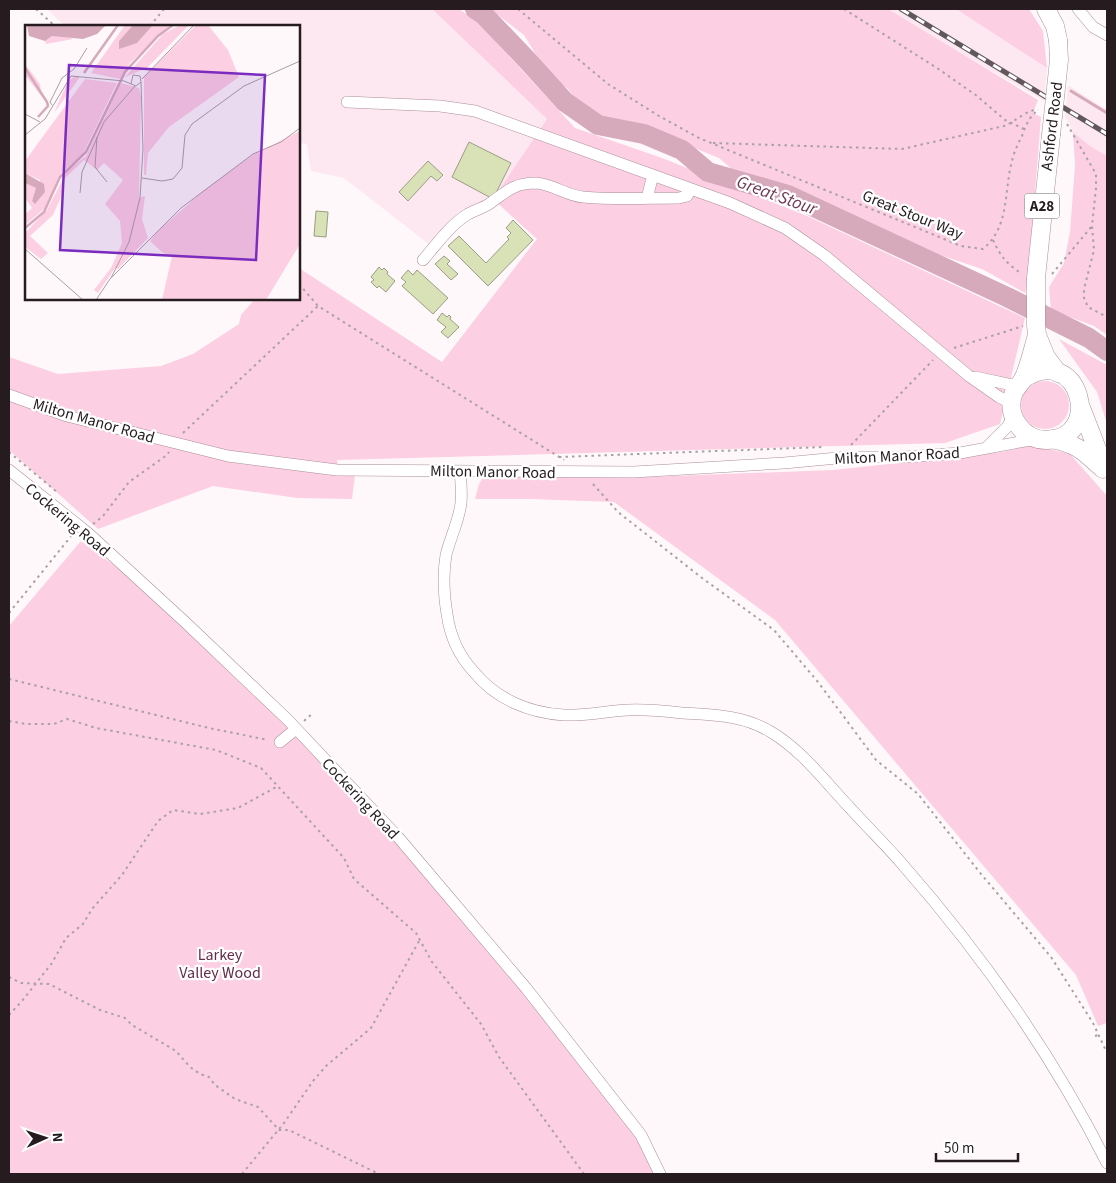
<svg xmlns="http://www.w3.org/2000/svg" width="1116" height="1183" font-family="'Source Sans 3',sans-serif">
  <rect width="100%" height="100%" fill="#fef8fa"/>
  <path fill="#fde7f0" d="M47,9H432L547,119L493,199L430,245L344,178L311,171L307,144L299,143V26H65Z
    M888,9H956L1047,68L1044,101L947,45Z
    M1068,85L1107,110V156L1090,146L1073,132L1065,116Z"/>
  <path fill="#fdcfe2" d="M432,9H459L478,22L575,128L662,158L807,216L1025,318L1000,424L945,443L337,460L339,473L355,474L352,499L297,498L213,486L98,529L9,450V357L58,374L161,366L193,354L239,324L241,315L255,299H299V268L442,362L537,239L493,199L547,119Z
    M490,9H888L1038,100L1033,113L1041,117L1029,266C1026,276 1029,284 1025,293L982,269L931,252L788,190L734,171L719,158L655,132L625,123L607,120L582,109L568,89L548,74L524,35Z
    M956,9H1029L1043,31L1047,68Z
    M1073,132L1090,146L1107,156V335L1094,326L1051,310L1049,287L1064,263L1070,232L1075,165Z
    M1059,339L1107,365V424L1097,392Z
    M1021 405a24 24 0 1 1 48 0a24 24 0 1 1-48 0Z
    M1031,445L1070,454L1107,496V1023L1098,1026L1076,975L775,620L614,502L531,499H475L479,484L484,476L620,478L833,470L1002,452Z
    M81,541L148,590L222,657L400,847L523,991L638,1138L656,1174H9V626Z"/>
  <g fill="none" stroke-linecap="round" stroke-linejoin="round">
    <path stroke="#d6a9bb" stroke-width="3" d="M1071,91L1107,113"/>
    <path stroke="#d6a9bb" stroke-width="20" d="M475,9L484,15L528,61L565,102L598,125L644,134L682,150L708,172L788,195L1007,297L1089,338L1107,351"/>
  </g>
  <path fill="#d9e1b6" stroke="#999d85" d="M469,142L511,163L493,199L452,177Z
    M428,161L443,175L437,181L431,176L408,201L399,192Z
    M316,211L328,212L326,237L314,236Z
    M513,220L533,240L488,286L448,246L459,236L486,263L509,239L507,237L511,233L506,228Z
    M444,256L450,261L447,264L458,274L451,280L435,264Z
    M379,267L382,270L384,268L388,272L387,274L395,281L386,292L379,286L377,288L371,282L374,280L371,277Z
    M408,270L413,275L417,270L448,298L433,314L402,286L406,282L401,278Z
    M442,313L447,317L449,315L451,317L450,319L459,327L448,338L441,332L446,327L437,320Z"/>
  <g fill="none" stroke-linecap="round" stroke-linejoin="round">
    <defs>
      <path id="minor" d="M1078,9L1093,27L1107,35
        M347,102L440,106L475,111L730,203L785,228L824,255L969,376L999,397L1011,403
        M647,198L653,175
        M423,260C437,244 450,225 468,214C475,210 483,208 489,204C506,192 513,183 536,183C553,184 567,196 583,197C615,200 647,198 679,198L687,196L691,189
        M975,377L1017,386
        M9,395L67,416L228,456L337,470L634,472L784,463L848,457H905L960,453L1036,439
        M986,448L1008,426L1013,416
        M9,470L88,533L185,622L288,720L398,837L526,988L641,1135L660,1174
        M460,471C461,481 462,493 461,503C459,521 450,538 446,555C443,573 444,596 447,614C450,636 459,656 474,672C496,699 529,713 564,715C585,716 607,711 628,710C646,709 664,711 682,713C713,715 743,715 771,732C803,751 826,783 852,810C869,829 887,846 903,865C982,955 1053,1056 1107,1163
        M280,742L296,729"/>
      <path id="highway" d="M1046,9L1055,26L1058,40
        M1051,135L1036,278V325L1037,335L1046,357L1058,373
        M1023,379C1080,341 1105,440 1046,440C1023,440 1006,416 1013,395C1015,388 1020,385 1023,379C1029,368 1033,348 1037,335
        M1080,405L1099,454L1107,468
        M1052,439C1079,445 1083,451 1103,469"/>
    </defs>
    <use href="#minor" stroke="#a98f99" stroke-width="12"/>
    <use href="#highway" stroke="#a98f99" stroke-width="19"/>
    <path stroke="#a9a2a4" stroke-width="2" stroke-dasharray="2.5 4" stroke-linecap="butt" d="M36,9L55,26
      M518,9L608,84L659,116L699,138L961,246L983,249C1009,227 1004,195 1011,165C1013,155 1017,145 1022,136C1026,125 1029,117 1038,110
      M844,9L937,68L977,96L1005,120L1024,129
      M150,26L164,9
      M1067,124L1096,174V188L1092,226L1094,250L1084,289V298L1088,307L1107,317
      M713,143L902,149L1004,126C1015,122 1027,109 1038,110
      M993,240C1001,257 1006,263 1022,274
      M1052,274L1092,226
      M299,284L318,306L564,460
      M954,348L1023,326
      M183,433L318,306
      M851,445L933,360
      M9,452L57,492
      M559,457L824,447
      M593,484L618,512L702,578L774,630L818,682L876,760L918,794L981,874L1051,957L1093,1023L1107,1053
      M93,524L103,516L129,482L167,455L169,452
      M9,613L72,535
      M9,679L209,728L268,740
      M9,721L26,724H54L67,719L96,728L216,750L261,768L344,858L354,879L416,933L432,962L481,1024L499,1057L584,1174
      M304,721L313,713
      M9,977L21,983L49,984L100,1010L125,1018L132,1025L176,1051L190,1067L200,1074L209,1077L215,1085L235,1099L258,1107L279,1130H289L379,1174
      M9,1015L22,1001L52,963L66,938L83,924L92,909L122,875L158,821L173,810L200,814L238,808L278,786
      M1095,1036L1101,1034
      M242,1174L284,1123L313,1081L326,1066L371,1028L419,941"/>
    <use href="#minor" stroke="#fff" stroke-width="11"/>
    <use href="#highway" stroke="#fff" stroke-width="18"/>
    <defs>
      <path id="rail" d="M901,9L1107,134"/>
    </defs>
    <use href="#rail" stroke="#61585c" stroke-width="5"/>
    <use href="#rail" stroke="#fff" stroke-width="3" stroke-dasharray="9" stroke-linecap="butt"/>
    <defs>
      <path id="highway-bridge" d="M1051,135L1059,60L1058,40"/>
    </defs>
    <use href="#highway-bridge" stroke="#a98f99" stroke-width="19" stroke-linecap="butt"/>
    <use href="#highway-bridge" stroke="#fff" stroke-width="18"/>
  </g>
  <g text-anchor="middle" stroke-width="4.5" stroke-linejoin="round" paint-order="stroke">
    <rect fill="#fff" stroke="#676063" stroke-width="1" x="1024.5" y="193.5" width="35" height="25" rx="4"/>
    <g font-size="15" font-weight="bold" fill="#261c20">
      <text x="1042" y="211">A28</text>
    </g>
    <g font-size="16" fill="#261c20" stroke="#fff">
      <text transform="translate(1051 126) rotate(-83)" y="6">Ashford Road</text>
      <text transform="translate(913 214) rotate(22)" y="6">Great Stour Way</text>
      <text transform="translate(94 420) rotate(16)" y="6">Milton Manor Road</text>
      <text transform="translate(897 455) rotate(-3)" y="6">Milton Manor Road</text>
      <text transform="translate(493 471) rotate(1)" y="6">Milton Manor Road</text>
      <text transform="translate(68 519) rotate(40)" y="6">Cockering Road</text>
      <text transform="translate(361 798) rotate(47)" y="6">Cockering Road</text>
    </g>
    <g font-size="16" fill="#642c47" stroke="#fff">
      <text x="220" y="960">Larkey<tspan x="220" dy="18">Valley Wood</tspan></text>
    </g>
    <g font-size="18" font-style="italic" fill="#713752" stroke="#fff">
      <text transform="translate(777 195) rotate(20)" y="6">Great Stour</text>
    </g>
  </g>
  <g transform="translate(25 25)">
    <rect width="275" height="275" fill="#fef8fa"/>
    <path d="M100,0H108L94,16L105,19L112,18L128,0H145L105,38L95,54L66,48ZM155,0H164L122,43L100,52L138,9ZM171,0H183L203,25L214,52L144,102L123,128L121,150H119V52ZM27,11H41L48,14L21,19L20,16ZM0,39L15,59L17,72L0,50ZM49,52H55L29,88L43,56ZM60,54L92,58L58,129L37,147L19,184L0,200V189L7,183L0,173V158L11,163L7,176L10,178L16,172L15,155L0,148V136ZM96,58L114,63L116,72L114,173L120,171L117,194L123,213L93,244L90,243L73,268L69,265L86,243L97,218L95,196L80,179L98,155L79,138L72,145L59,135L39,154L36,172L28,190L5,211L23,228L16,234L0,222V208L22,185L42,146L61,131ZM275,106V219L241,275H137L147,231L138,228L125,216L134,205L178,166L229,129Z" fill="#fdcfe2"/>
    <path d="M2,0H81L72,9L58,14L27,11L20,16L4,11ZM108,0H128L112,18L94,24V16ZM0,148L19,159L20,167L10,179L7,176L11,163L0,158Z" fill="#d6a9bb"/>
    <path fill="none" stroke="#d6a9bb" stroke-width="2.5" d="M0,43L22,77L23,81L13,92M59,48L93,0M0,203L19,187L35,152L61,127L100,47L133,11L148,0"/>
    <path fill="none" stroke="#a8a0a3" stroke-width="1" d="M117,54L169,0M27,80L25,77L37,53L49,44L62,23M0,89L15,97M0,110L20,94L46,51L99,56L111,61L116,57L115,51L108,50L106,59M72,112L70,142L82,157M117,153L137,156L148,154L157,143L160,110L167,99L219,61L275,36M55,168L57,147L79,97L110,61M0,224L58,275M86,253L104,217L115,173L118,124L116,57M71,275L85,254L156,183L228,129L256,117L275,103"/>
    <path fill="#7b2cbf" fill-opacity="0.15" stroke="#7b2cbf" stroke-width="2.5" d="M44,40L240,50L231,235L35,225Z"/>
    <rect width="275" height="275" fill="none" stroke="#261c20" stroke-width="2.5"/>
  </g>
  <rect width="1116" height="1183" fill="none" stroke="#261c20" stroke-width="20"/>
  <g transform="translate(45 1138) rotate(87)" stroke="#ffffff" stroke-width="4" paint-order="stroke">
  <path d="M0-4L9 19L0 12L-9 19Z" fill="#261c20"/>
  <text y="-8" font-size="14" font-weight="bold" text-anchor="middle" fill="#261c20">N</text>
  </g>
  <path d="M936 1153v8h82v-8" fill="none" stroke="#261c20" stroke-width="2.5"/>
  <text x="944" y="1153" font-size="15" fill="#261c20" stroke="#ffffff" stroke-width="4" paint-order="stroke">50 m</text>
</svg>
